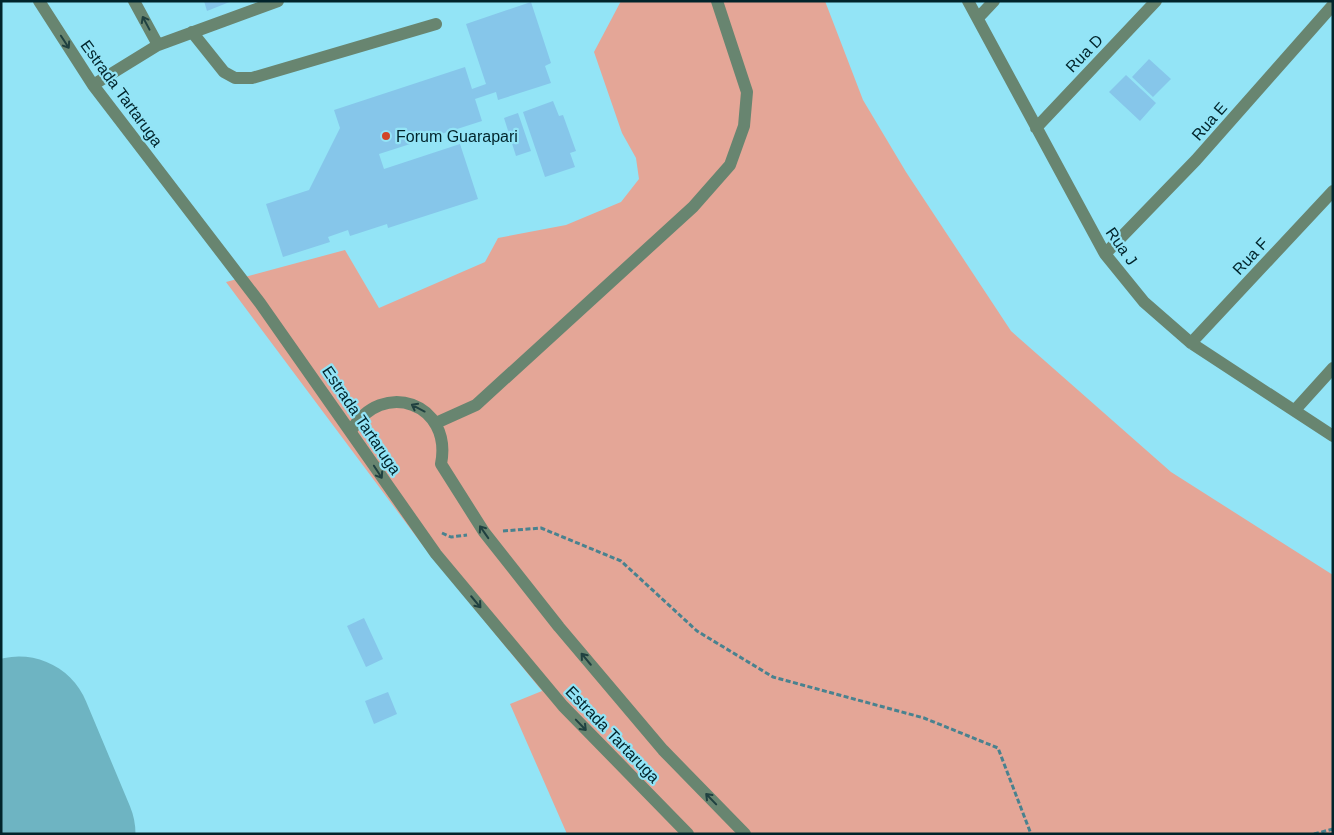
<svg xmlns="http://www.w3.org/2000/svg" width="1334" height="835" font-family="Arial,sans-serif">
  <rect width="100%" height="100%" fill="#93e4f6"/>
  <path fill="#e4a697" d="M621,1H825L863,100L906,172L1011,331L1171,472L1333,575V834H567L510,704L542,691L424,547L226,282L345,250L379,308L485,262L498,238L566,225L621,202L639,179L636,158L622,133L594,52Z"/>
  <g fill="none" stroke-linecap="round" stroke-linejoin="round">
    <path stroke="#6eb4c2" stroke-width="145" d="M19,729L63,834"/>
  </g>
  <path fill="#86c6ea" d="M204,1H232L207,11Z
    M531,2L551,63L545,66L551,83L498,100L496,92L475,99L482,121L379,154L384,169L460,144L478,199L388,228L387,224L350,236L348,230L328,237L330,242L283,257L266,204L309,190L340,128L334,110L465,67L472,89L486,84L466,24Z
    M1149,59L1171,79L1153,97L1132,77Z
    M1126,75L1156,103L1140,121L1109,92Z
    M553,101L559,116L563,115L576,151L570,153L575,167L545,177L523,112Z
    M518,113L531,151L516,156L504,118Z
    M364,618L383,659L366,667L347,626Z
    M388,692L397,714L374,724L365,701Z"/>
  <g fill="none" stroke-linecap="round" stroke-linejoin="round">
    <path stroke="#49828f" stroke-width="3" stroke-dasharray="5 2.5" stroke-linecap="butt" d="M503,531L541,528L621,561L697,631L773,677L924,718L998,748L1031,834
      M442,533L451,537L467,535
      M1314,834L1333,829"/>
    <path stroke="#688570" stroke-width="12" d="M39,1L93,85L260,303L436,554L563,706L688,834
      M134,1L158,45
      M968,1L1105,254L1144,302L1191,343L1333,436
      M978,18L994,1
      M192,32L224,72L235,78H252L436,24
      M93,85L158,45L278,1
      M1036,128L1156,1
      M1105,254L1196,160L1333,5
      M1191,343L1333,191
      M1295,410L1333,368
      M436,423L476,405L693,207L730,165L744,126L747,92L717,1
      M351,431C382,378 453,403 441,464L484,532L559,627L663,750L745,834"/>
  </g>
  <defs><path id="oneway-shaft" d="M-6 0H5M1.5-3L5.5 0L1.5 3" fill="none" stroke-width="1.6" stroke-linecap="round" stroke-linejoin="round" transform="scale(1.25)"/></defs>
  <g stroke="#204140">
    <use href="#oneway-shaft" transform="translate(146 23) rotate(-118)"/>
    <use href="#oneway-shaft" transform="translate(65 42) rotate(57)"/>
    <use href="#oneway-shaft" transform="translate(418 408) rotate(-152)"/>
    <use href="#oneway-shaft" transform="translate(378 472) rotate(57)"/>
    <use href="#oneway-shaft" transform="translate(484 532) rotate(-125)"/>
    <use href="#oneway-shaft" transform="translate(476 602) rotate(50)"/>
    <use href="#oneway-shaft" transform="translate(586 659) rotate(-130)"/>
    <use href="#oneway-shaft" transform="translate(581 725) rotate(46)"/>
    <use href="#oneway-shaft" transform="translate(711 799) rotate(-134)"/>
  </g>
  <circle fill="#d24729" stroke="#93e4f6" stroke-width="2" cx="386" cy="136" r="5"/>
  <g text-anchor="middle" stroke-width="4.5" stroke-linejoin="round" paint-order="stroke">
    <g font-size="16" fill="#01242b" stroke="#93e4f6">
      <text transform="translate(1084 53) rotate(-46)" y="6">Rua D</text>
      <text transform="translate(122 93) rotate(54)" y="6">Estrada Tartaruga</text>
      <text transform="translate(1209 121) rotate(-49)" y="6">Rua E</text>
      <text transform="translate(1122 246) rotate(55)" y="6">Rua J</text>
      <text transform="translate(1250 256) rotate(-47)" y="6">Rua F</text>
      <text transform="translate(362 420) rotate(56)" y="6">Estrada Tartaruga</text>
      <text transform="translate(613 734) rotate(46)" y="6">Estrada Tartaruga</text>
    </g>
    <g font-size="16" fill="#01242b" stroke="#93e4f6" text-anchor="start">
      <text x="396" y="142">Forum Guarapari</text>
    </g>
  </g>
  <rect width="1334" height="835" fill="none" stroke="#01242b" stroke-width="5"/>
</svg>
